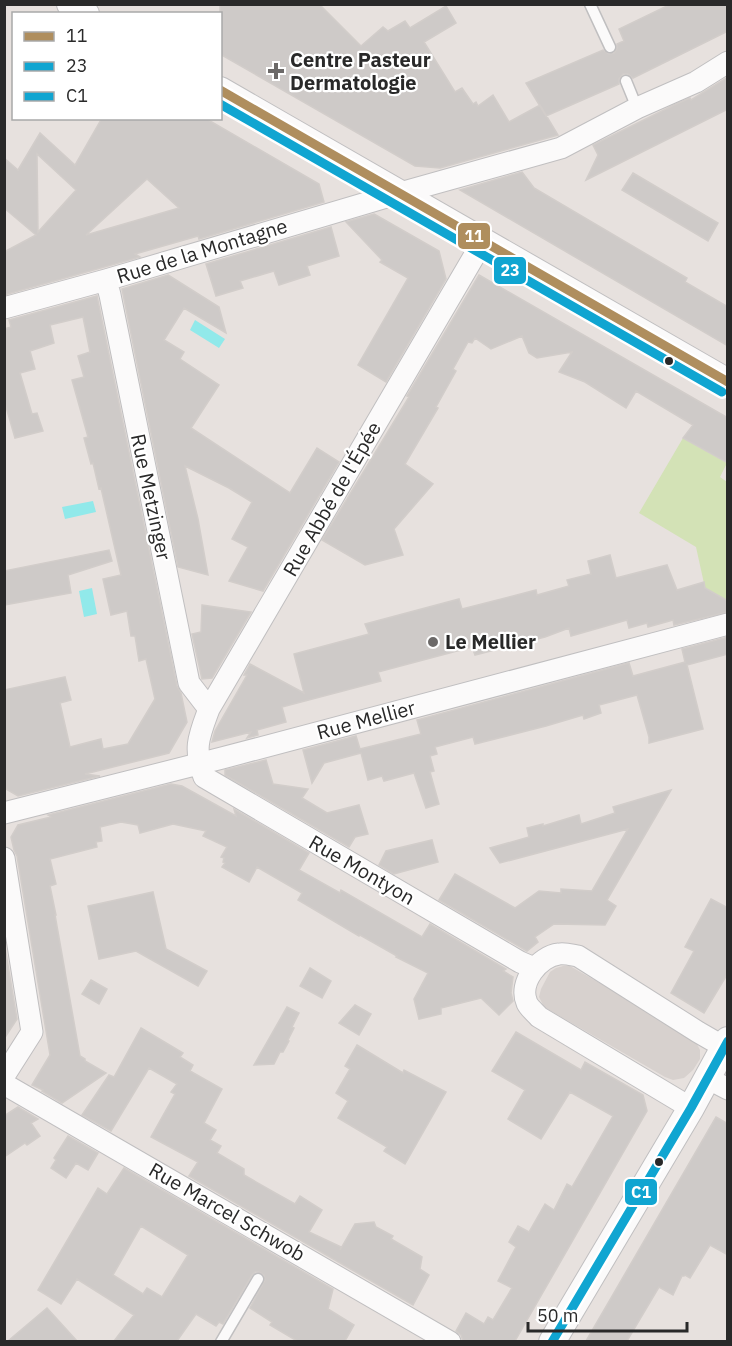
<svg xmlns="http://www.w3.org/2000/svg" width="732" height="1346" font-family="'IBM Plex Sans',sans-serif">
  <rect width="100%" height="100%" fill="#e7e1de"/>
  <path fill="#d3e2b6" d="M683,438L727,463L720,477L727,482V601L705,588L696,547L639,513Z"/>
  <path fill="#d7d1ce" d="M563,966H570L688,1034L695,1040L700,1050V1059L693,1070L684,1078L673,1080L665,1077L544,1007L539,997L541,989L550,972L556,968Z"/>
  <path fill="#91e9ea" d="M195,320L225,339L219,348L190,330Z
    M93,501L96,512L65,519L62,507Z
    M92,588L97,614L84,617L79,591Z"/>
  <path fill="#cecac8" stroke="#d2cdca" stroke-width="1.5" fill-rule="evenodd" d="M220,4H319L361,46L383,27L388,31L405,21L410,28L446,6L456,23L424,42L455,92L462,88L473,104L476,102L478,106L493,95L509,122L540,105L558,135L440,168L415,166L220,54Z
    M671,4H728V31L633,78L628,74H623L619,79V84L546,116L526,83L603,50L609,54L614,53L617,48V44L624,41L619,29Z
    M728,77V109L586,180L598,155L593,145L674,105L690,98L691,100Z
    M102,118H205L319,184L324,202L199,239L198,236L135,254L140,257L4,295V252L36,235L4,208V158L18,170L40,133L75,165ZM37,154L76,190L38,232ZM147,179L179,208L86,235Z
    M522,172L534,188L687,278L685,282L728,307V346L460,190Z
    M633,173L718,223L708,241L622,190Z
    M374,214L439,251L446,279L386,382L358,365L408,278L380,262L382,260L346,222Z
    M331,227L339,256L307,266L310,275L279,285L274,271L240,281L243,288L216,296L206,264Z
    M168,275L219,307L226,333L184,308L164,340L184,352L180,359L219,385L191,428L290,493L317,448L339,462L263,591L229,581L248,547L232,539L252,502L229,488L185,466L198,519L208,575L178,567L122,289Z
    M479,275L728,418V463L683,438L693,425L636,391L626,408L585,382L559,372L572,352L537,358L529,353L522,336L491,349L475,338L472,343L468,342L453,369L456,371L436,407L438,408L405,464L433,484L394,529L403,555L365,565L322,540L409,397L407,396Z
    M97,296L177,686L181,693L187,722L169,753L85,774L100,776L18,796L6,789L4,779V690L65,677L71,700L60,703L70,747L101,739L103,749L128,744L155,699L146,659L139,661L135,636H131L127,611L111,615L103,579L121,575L101,488L99,489L93,463L91,464L84,438L88,437L72,380L84,377L78,356L90,352L83,317L50,325L54,343L30,351L35,369L20,373L32,414L37,413L43,431L15,438L4,400V329L11,327L9,320Z
    M109,550L112,561L68,575L71,593L4,605V571Z
    M610,555L616,578L667,565L677,590L704,582L705,588L728,601V612L674,625L673,620L648,627L647,623L629,628L627,620L571,636L569,628L545,637L475,655L472,647L378,672L381,681L282,707L286,722L257,730L258,735L247,738L251,732L212,742L215,731L247,675H244L250,664L304,693L294,654L369,634L365,624L459,599L462,609L536,590L537,595L569,586L567,580L591,574L588,561Z
    M202,605L251,612L212,678L202,679L192,634L201,632Z
    M728,637V654L687,665L703,729L649,743V737L637,695L599,705L601,713L584,719L583,715L546,726L475,744L473,737L435,747L437,754L430,756L434,771L430,772L439,804L426,808L414,773L384,781L382,776L368,780L361,753L324,763L312,783L303,750L356,736L360,749L421,734L417,720L629,663L633,676L685,662L682,649Z
    M266,760L273,784L308,789L302,798L327,813L359,805L368,834L355,837L349,847L225,775V770Z
    M171,784L182,786L236,816L234,809L309,853L299,870L340,893L341,890L422,937L430,924L506,969L503,971L513,977L511,993L513,1001L499,1015L481,998L441,1008V1014L419,1019L414,999L428,973L396,957L397,956L360,935L359,936L298,900L302,893L257,867L249,882L222,867L225,863L223,862L224,858L221,857L227,847L203,836L206,831L173,824L140,833L138,825L121,822L100,827L102,841L96,842L97,847L50,859L56,884L50,886L56,915H55L80,1056L85,1059V1061L106,1073L62,1103L42,1091L43,1090L32,1085L50,1055L17,856L14,850L11,837L18,825L51,817L48,815Z
    M671,790L607,900L616,906L605,925L554,924L535,937L538,942L527,951L439,900L455,874L515,908L539,891L561,893V889L592,891L628,829L500,863L490,848L529,837L527,828L543,824V826L579,815L581,824L615,813L613,807Z
    M432,840L438,862L394,874L379,865L386,851Z
    M153,892L166,949L207,971L198,986L136,951L99,959L88,906Z
    M711,899L728,908V973L704,1013L671,993L694,951L685,947Z
    M4,941L17,1019L4,1039Z
    M310,968L331,981L322,998L300,986Z
    M91,980L107,989L99,1004L82,994Z
    M355,1005L371,1014L359,1035L339,1023Z
    M287,1007L299,1013L292,1027L294,1028L288,1040L289,1041L283,1052H280L274,1064L254,1065Z
    M141,1028L183,1053L180,1057L193,1065L190,1071L222,1089L204,1123L216,1130L210,1140L221,1146L217,1153L244,1169V1175L277,1194L295,1204L300,1196L322,1210L309,1232L341,1247L340,1250L355,1224L374,1222L376,1227L393,1236L391,1239L422,1257L420,1269L429,1275L413,1305L189,1176L198,1162L151,1137L175,1094L171,1092L177,1084L149,1068L111,1131L82,1115L109,1075L114,1077Z
    M516,1032L581,1070L585,1062L643,1095L647,1111L515,1341H463L461,1335L456,1331L466,1313L484,1324L488,1317L493,1320L512,1288L498,1281L516,1247L509,1242L518,1226L529,1232L545,1204L554,1210L567,1184L572,1187L613,1116L570,1092L541,1139L508,1119L525,1090L492,1071Z
    M357,1045L403,1073L404,1070L446,1092L405,1164L384,1151L387,1147L338,1118L348,1101L336,1093L350,1069L345,1066Z
    M18,1107L38,1119L31,1123L40,1136L27,1145L25,1143L4,1157V1116Z
    M716,1117L728,1124V1255L710,1245L690,1278L685,1275L684,1276H682L673,1295L659,1287L627,1341H586Z
    M68,1136L98,1153L88,1170L76,1163L66,1178L51,1168L56,1160L54,1158Z
    M124,1168L333,1289L328,1309L354,1325L345,1341H297L270,1325L272,1322L250,1308L265,1280L264,1275L259,1272H255L252,1275L223,1324L219,1322L216,1326L196,1314L177,1341H114L134,1315L77,1279L61,1304L38,1290L98,1188L107,1194ZM141,1226L188,1255L162,1297L147,1288L143,1294L113,1275Z
    M47,1308L77,1341H8Z"/>
  <g fill="none" stroke-linecap="round" stroke-linejoin="round">
    <defs>
      <path id="service" d="M590,4L610,47
        M626,81L637,108
        M221,1342L258,1279"/>
      <path id="minor" d="M483,241L209,709C199,736 193,748 204,777L520,962L534,968
        M106,280L110,295L189,683L209,709
        M4,308L106,280L400,193L561,148L637,108L696,82L728,62
        M4,813L222,758L728,624
        M4,858L32,1032L4,1076
        M707,1078L728,1089
        M4,1084L450,1342
        M691,1108L539,1017C536,1013 529,1008 527,1003C518,983 539,956 559,954C565,953 572,955 578,956L698,1032L724,1047"/>
      <path id="tertiary" d="M70,4L86,14
        M220,90L728,382
        M552,1342L691,1108L728,1040"/>
    </defs>
    <use href="#service" stroke="#c0bfc0" stroke-width="13"/>
    <use href="#minor" stroke="#c0bfc0" stroke-width="23"/>
    <use href="#tertiary" stroke="#c0bfc0" stroke-width="28"/>
    <use href="#service" stroke="#fbfafa" stroke-width="10"/>
    <use href="#minor" stroke="#fbfafa" stroke-width="21"/>
    <use href="#tertiary" stroke="#fbfafa" stroke-width="26"/>
    <defs>
      <path id="bus-1" d="M220,90L728,382"/>
      <path id="bus-2" d="M220,104L722,392"/>
      <path id="bus-3" d="M552,1342L691,1108L728,1041"/>
    </defs>
    <use href="#bus-1" stroke="#fff" stroke-width="14"/>
    <use href="#bus-2" stroke="#fff" stroke-width="14"/>
    <use href="#bus-3" stroke="#fff" stroke-width="14"/>
    <use href="#bus-1" stroke="#af8e5e" stroke-width="9"/>
    <use href="#bus-2" stroke="#10a5d1" stroke-width="9"/>
    <use href="#bus-3" stroke="#10a5d1" stroke-width="9"/>
  </g>
  <g fill="#6c6968" stroke="#fff" stroke-width="2">
    <path d="M273 62h6v6h6v6h-6v6h-6v-6h-6v-6h6z"/>
    <circle cx="433" cy="642" r="6"/>
  </g>
  <g fill="#292929" stroke="#fff" stroke-width="2">
    <circle cx="669" cy="361" r="5"/>
    <circle cx="659" cy="1162" r="5"/>
  </g>
  <g text-anchor="middle" stroke-width="4.5" stroke-linejoin="round" paint-order="stroke">
    <g font-size="20" font-weight="bold" fill="#292929" stroke="#fff" text-anchor="start">
      <text x="290" y="67">Centre Pasteur<tspan x="290" dy="23">Dermatologie</tspan></text>
      <text x="445" y="649">Le Mellier</text>
    </g>
    <g font-size="20" fill="#292929" stroke="#fff">
      <text transform="translate(202 251) rotate(-17)" y="7">Rue de la Montagne</text>
      <text transform="translate(151 497) rotate(78)" y="7">Rue Metzinger</text>
      <text transform="translate(332 499) rotate(-60)" y="7">Rue Abbé de l'Épée</text>
      <text transform="translate(366 720) rotate(-15)" y="7">Rue Mellier</text>
      <text transform="translate(362 870) rotate(30)" y="7">Rue Montyon</text>
      <text transform="translate(227 1212) rotate(30)" y="7">Rue Marcel Schwob</text>
    </g>
  </g>
  <g stroke="#fff" stroke-width="2">
    <rect x="457" y="222" width="34" height="28" rx="6" fill="#af8e5e"/>
    <rect x="493" y="256" width="34" height="29" rx="6" fill="#10a5d1"/>
    <rect x="624" y="1178" width="34" height="28" rx="6" fill="#10a5d1"/>
  </g>
  <g font-size="16" text-anchor="middle" font-weight="bold" fill="#fff">
    <text x="474" y="242">11</text>
    <text x="510" y="276">23</text>
    <text x="641" y="1198">C1</text>
  </g>
  <rect width="732" height="1346" fill="none" stroke="#292929" stroke-width="12"/>
  <rect x="12" y="12" width="210" height="108" fill="#ffffff" stroke="#a9a9a9" stroke-width="1.5"/>
  <rect x="24" y="32" width="30" height="9" fill="#af8e5e" stroke="#a9a9a9" stroke-width="1.5"/>
  <text x="66" y="42" font-size="18" fill="#292929">11</text>
  <rect x="24" y="62" width="30" height="9" fill="#10a5d1" stroke="#a9a9a9" stroke-width="1.5"/>
  <text x="66" y="72" font-size="18" fill="#292929">23</text>
  <rect x="24" y="92" width="30" height="9" fill="#10a5d1" stroke="#a9a9a9" stroke-width="1.5"/>
  <text x="66" y="102" font-size="18" fill="#292929">C1</text>
  <path d="M528 1322v9h159v-9" fill="none" stroke="#292929" stroke-width="3"/>
  <text x="537" y="1322" font-size="18" fill="#292929" stroke="#ffffff" stroke-width="4.5" paint-order="stroke">50 m</text>
</svg>
